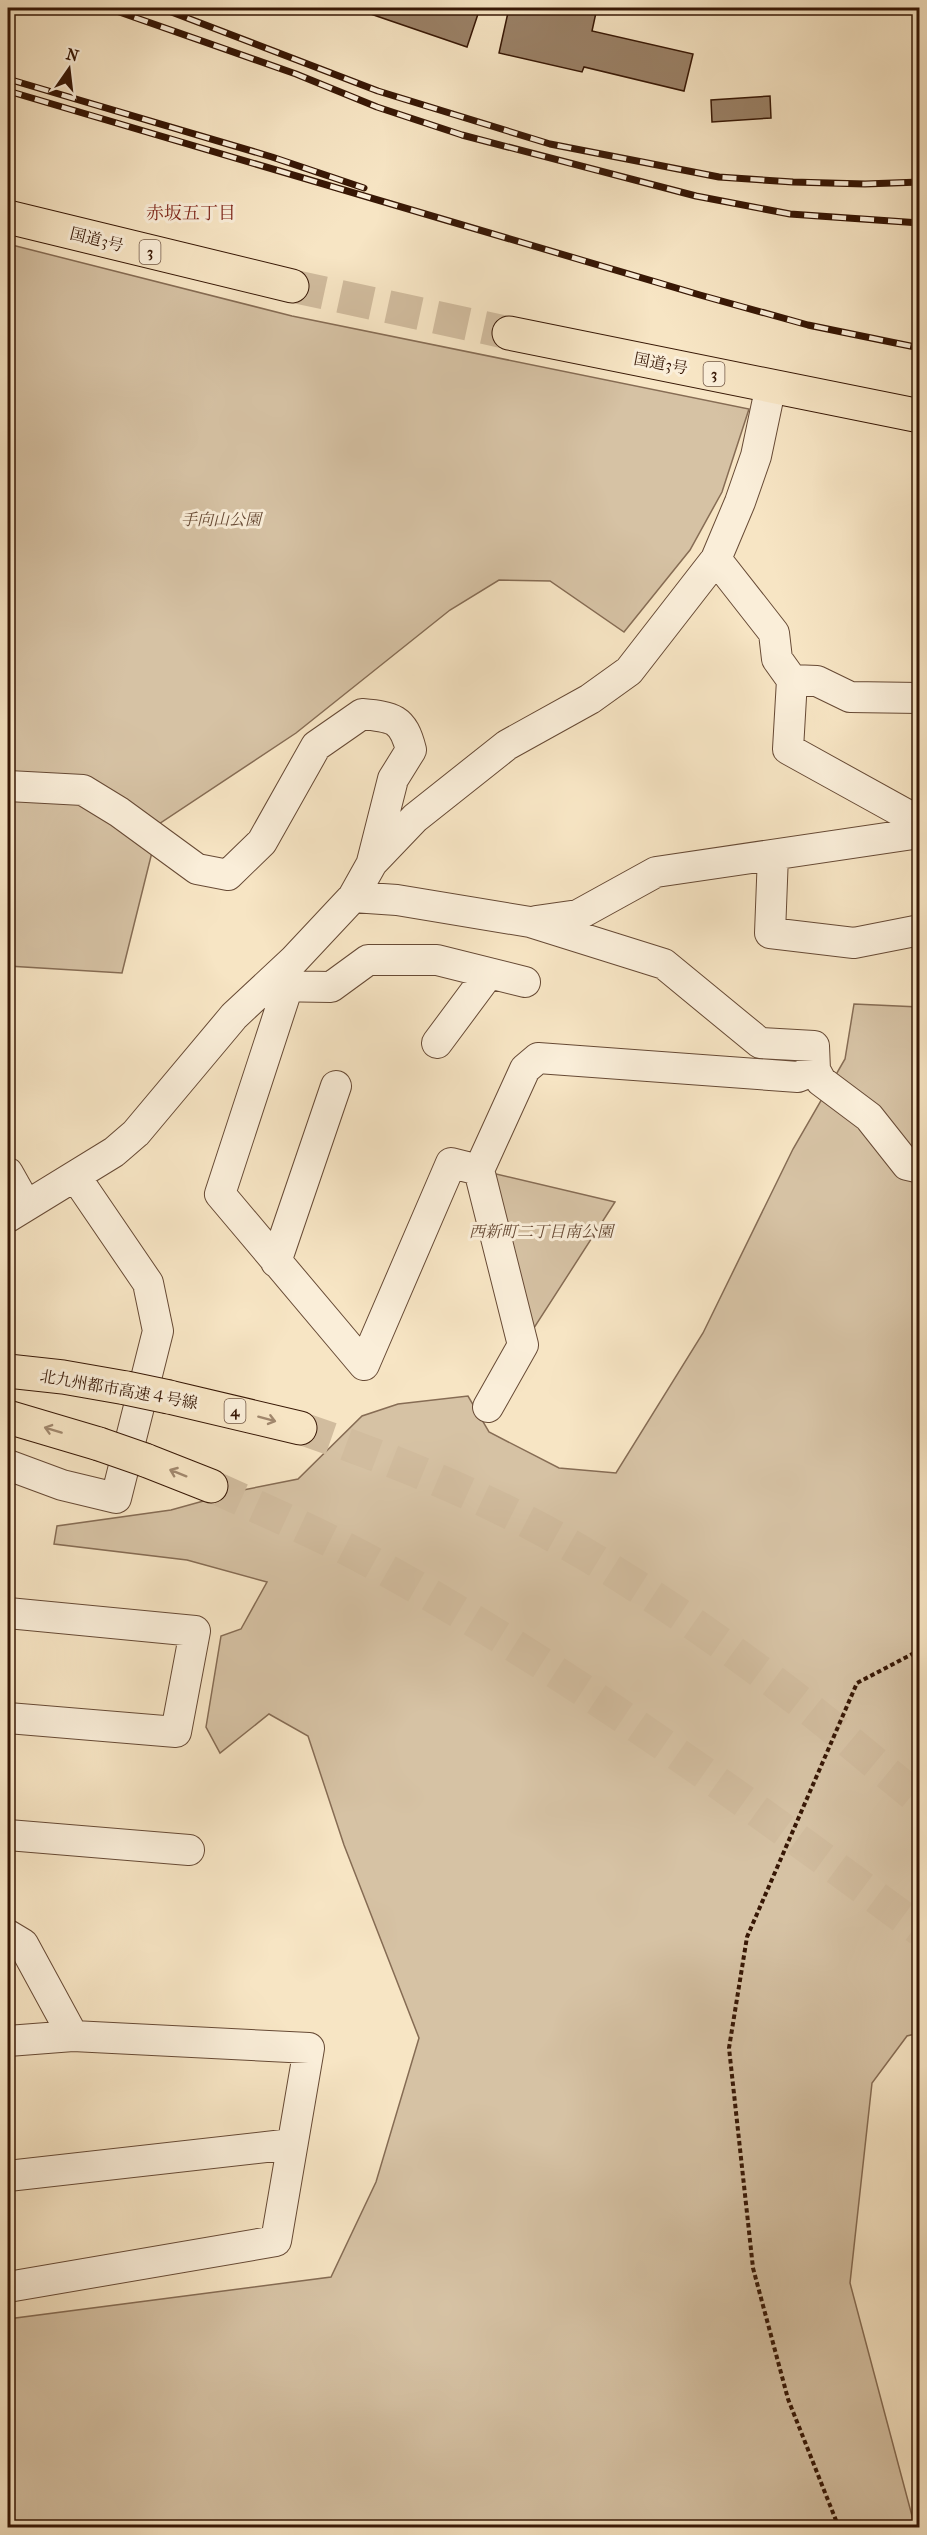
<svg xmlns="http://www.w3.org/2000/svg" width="927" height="2535" font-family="'IM FELL French Canon','Noto Serif JP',serif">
  <rect width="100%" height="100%" fill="#f7e5c4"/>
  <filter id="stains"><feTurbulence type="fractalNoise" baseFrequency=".00333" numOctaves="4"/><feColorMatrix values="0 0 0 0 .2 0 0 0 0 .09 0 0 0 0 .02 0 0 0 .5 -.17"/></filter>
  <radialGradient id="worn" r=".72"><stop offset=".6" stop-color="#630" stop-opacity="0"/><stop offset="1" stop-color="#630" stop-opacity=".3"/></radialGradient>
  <path fill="#d6c2a4" stroke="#866c54" stroke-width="1.5" d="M8,244L292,316L749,409L722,492L690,550L624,632L550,581L499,580L450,610L296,733L159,824L122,973L8,966Z
    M854,1004L919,1007V2033L907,2036L872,2083L850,2283L915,2527H8V2319L331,2277L376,2182L419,2038L344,1845L308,1736L269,1714L220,1753L206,1727L221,1636L241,1629L267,1582L187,1560L54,1544L57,1526L171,1510L243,1490L298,1479L362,1416L398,1404L468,1396L489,1432L559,1468L616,1473L703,1333L793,1149L845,1059Z
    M479,1170L615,1202L523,1345Z"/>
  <path fill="#9b8268" stroke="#371705" stroke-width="1.5" d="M360,8H459L478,14L467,47L359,10Z
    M509,8H597L592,31L693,54L684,91L584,67L582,72L499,53Z
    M770,96L771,118L712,122L711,100Z"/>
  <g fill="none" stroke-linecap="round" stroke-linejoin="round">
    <path stroke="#d1bc9e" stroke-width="33" stroke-dasharray="33 16" stroke-linecap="butt" d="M292,286L509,333
      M300,1428C400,1462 499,1502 590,1557C656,1597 720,1641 782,1688C829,1723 874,1763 920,1800
      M211,1486C266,1511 322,1535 375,1564C567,1669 744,1800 920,1930"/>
    <defs>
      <path id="minor" d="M716,559L774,633L777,659L792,680L788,749L920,822
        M792,680L817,681L850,697L920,698
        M8,786L83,790L119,812L197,869L228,875L262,842L316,746L362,714C393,717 403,718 411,750L393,779L372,862
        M773,855L770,933L854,943L920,930
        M353,897L397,900L530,922L664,964L760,1043L814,1046L815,1070L821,1081L869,1117L907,1165L920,1168
        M536,921L578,915L656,872L920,833
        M270,986L331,987L368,960H437L525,982
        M288,986L220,1194L364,1365L451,1163L479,1170
        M437,1043L489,973
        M8,1173L26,1205
        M8,1217L114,1152L136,1133L234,1016L294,960L353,897L372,863L415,818L507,745L590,699L629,671L716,559L740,502L756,456L771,385
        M276,1262L336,1086
        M488,1407L523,1345L479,1170L525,1069L538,1058L798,1077L815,1070
        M8,1465L62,1485L116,1498L158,1331L148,1283L75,1176
        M8,1613L195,1631L176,1732L8,1718
        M8,1835L189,1850
        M8,1935L23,1944L73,2036
        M8,2041L73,2036L309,2048L276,2241L8,2287
        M8,2176L292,2144"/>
      <path id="highway" d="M8,217L292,286
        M509,333L920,416
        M8,1371L63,1377L126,1388
        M169,1397L300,1428
        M8,1417L99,1444
        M145,1460L211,1486"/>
    </defs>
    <use href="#minor" stroke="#674a35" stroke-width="32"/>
    <use href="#highway" stroke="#371705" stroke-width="35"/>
    <path stroke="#371705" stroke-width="4" stroke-dasharray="4.5 3" stroke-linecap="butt" d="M839,2528L788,2399L753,2268L729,2048L747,1937L857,1683L920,1650"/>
    <use href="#minor" stroke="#faeed9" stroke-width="30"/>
    <use href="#highway" stroke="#f7e5c4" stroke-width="33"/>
    <defs>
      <path id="rail" d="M108,8L296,74L377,107L462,135L696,196L790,214L920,223
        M161,8L378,91L550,144L719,177L793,182L865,184L920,182
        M8,79L272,157L364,188
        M8,91L700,295L808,325L920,348"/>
    </defs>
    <use href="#rail" stroke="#371705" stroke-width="7"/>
    <use href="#rail" stroke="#faeed9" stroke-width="4.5" stroke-dasharray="14" stroke-linecap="butt"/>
    <defs>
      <path id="highway-bridge" d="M126,1388L169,1397
        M99,1444L145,1460"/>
    </defs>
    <use href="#highway-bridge" stroke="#371705" stroke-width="35" stroke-linecap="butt"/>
    <use href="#highway-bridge" stroke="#f7e5c4" stroke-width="33"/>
  </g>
  <defs><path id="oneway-shaft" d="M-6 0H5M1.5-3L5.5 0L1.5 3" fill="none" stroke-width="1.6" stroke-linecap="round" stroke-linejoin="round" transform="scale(1.5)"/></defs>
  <g stroke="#a1886e">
    <use href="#oneway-shaft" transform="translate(267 1419) rotate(15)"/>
    <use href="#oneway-shaft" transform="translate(53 1430) rotate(-163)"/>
    <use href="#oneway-shaft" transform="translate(178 1473) rotate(-158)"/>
  </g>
  <g text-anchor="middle" stroke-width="6" stroke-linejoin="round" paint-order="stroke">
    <g fill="#faeed9" stroke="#725845" stroke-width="1.5">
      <rect x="139.5" y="240" width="21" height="24" rx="4.5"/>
      <rect x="703.5" y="362" width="21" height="24" rx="4.5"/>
      <rect x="224.5" y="1399" width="21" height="24" rx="4.5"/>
    </g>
    <g font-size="15" font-weight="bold" fill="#371705">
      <text x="150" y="257">3</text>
      <text x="714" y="379">3</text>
      <text x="235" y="1416">4</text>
    </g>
    <g font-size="16" fill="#371705" stroke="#faeed9">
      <text transform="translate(97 239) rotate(14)" y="6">国道3号</text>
      <text transform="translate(661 363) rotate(11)" y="6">国道3号</text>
      <text transform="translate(119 1389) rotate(10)" y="6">北九州都市高速４号線</text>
    </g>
    <g font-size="16" font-style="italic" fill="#674a35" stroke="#faeed9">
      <text x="221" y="525">手向山公園</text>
      <text x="541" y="1237">西新町二丁目南公園</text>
    </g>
    <g font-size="18" fill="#7a1f14" stroke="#faeed9">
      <text x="191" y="219">赤坂五丁目</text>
    </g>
  </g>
  <rect width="927" height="2535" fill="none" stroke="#f7e5c4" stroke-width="30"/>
  <rect x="9" y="9" width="909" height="2517" fill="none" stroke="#371705" stroke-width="3"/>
  <rect x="15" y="15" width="897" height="2505" fill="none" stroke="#371705" stroke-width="1.5"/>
  <g transform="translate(69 69) rotate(14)" stroke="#faeed9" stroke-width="4.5" paint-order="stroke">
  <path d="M0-4.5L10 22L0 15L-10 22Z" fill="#371705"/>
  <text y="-9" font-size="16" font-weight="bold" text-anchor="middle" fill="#371705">N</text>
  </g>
  <rect width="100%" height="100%" filter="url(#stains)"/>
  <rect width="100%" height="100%" fill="url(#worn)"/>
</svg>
